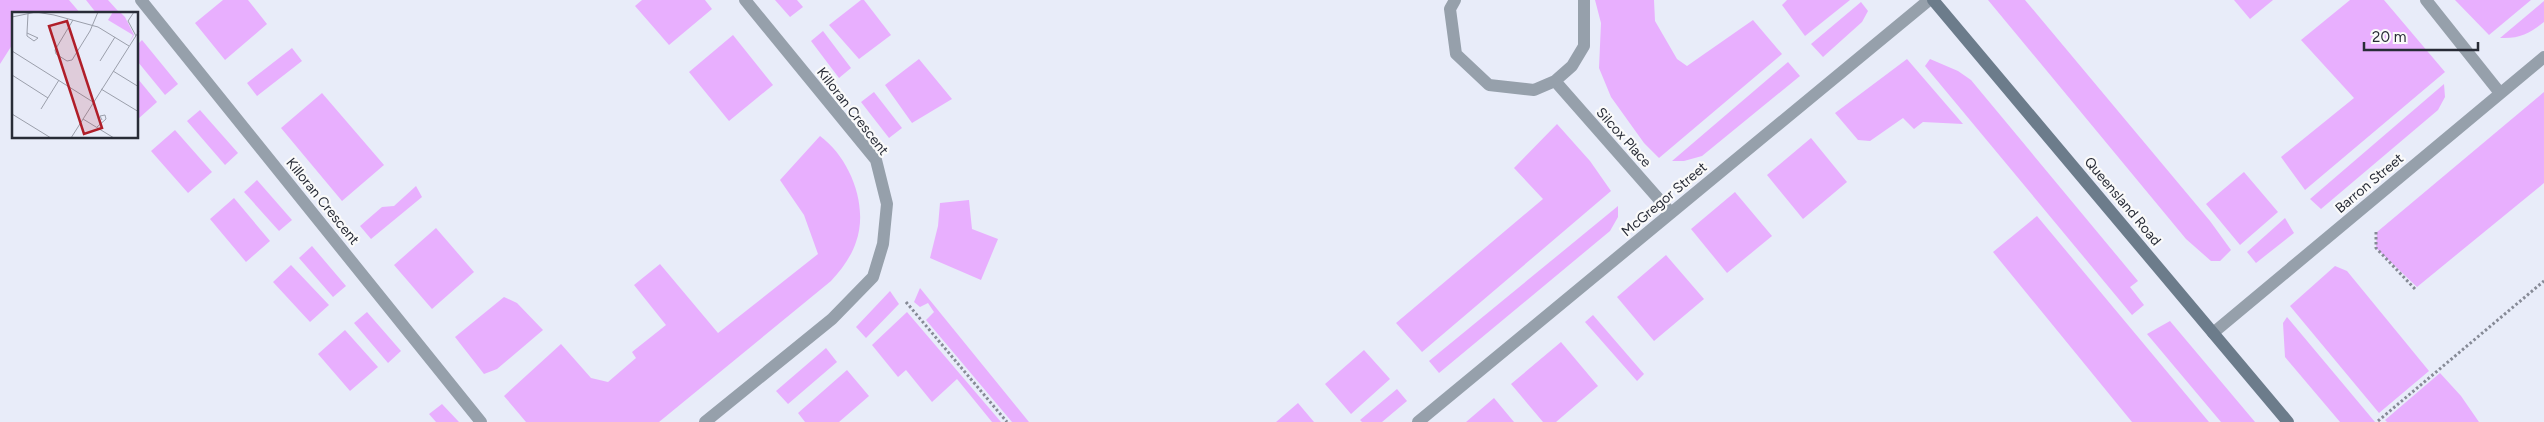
<svg xmlns="http://www.w3.org/2000/svg" width="2544" height="422" font-family="Figtree,sans-serif">
  <rect width="100%" height="100%" fill="#e8ecf9"/>
  <path fill="#e8affe" d="M0,0H69L81,14H37L34,11L32,14H14V42L0,64Z
    M86,0H108L118,11L115,14H97Z
    M223,0H248L267,24L225,60L195,23Z
    M642,0H705L712,9L669,45L635,6Z
    M775,0H797L803,7L790,17Z
    M861,0H864L891,35L859,59L829,25Z
    M1595,0H1654L1655,21L1677,59L1687,66L1753,20L1782,54L1659,158L1644,143L1611,97L1599,68L1601,23Z
    M1787,0H1850L1805,36L1782,5Z
    M1988,0H2025L2210,221L2231,250L2220,261H2211L2186,239Z
    M2234,0H2273L2250,19Z
    M2350,0H2384L2445,72L2305,190L2281,157L2354,98L2301,40Z
    M2455,0H2531L2489,35Z
    M2544,1V22C2529,34 2519,39 2500,38Z
    M1861,2L1868,11L1862,22L1823,57L1811,44Z
    M823,31L851,68L839,78L811,41Z
    M733,35L773,85L729,121L689,72Z
    M142,40L178,84L165,95L138,62V44Z
    M292,48L302,61L257,96L247,83Z
    M919,59L952,99L912,123L885,85Z
    M1907,59L1963,124L1923,122L1914,129L1903,118L1870,141L1858,140L1835,113Z
    M1930,59L1958,71L1971,80L2138,281L2130,287L2144,305L2132,315L1925,66Z
    M1788,62L1800,76L1702,156L1684,161H1672Z
    M138,79L157,102L138,119Z
    M2444,84L2445,97L2438,110L2321,209L2310,199Z
    M874,92L902,128L889,138L861,102Z
    M2544,92V183L2417,287L2376,248L2377,232Z
    M322,93L384,165L342,201L281,128Z
    M200,110L238,153L225,165L187,121Z
    M1557,124L1590,161L1611,191L1422,352L1396,323L1543,199L1514,168Z
    M175,130L212,172L188,193L151,151Z
    M820,136C850,158 869,206 856,242C851,257 842,269 831,281L659,422H526L504,396L561,344L591,378L608,382L636,358L632,352L666,325L634,285L660,264L718,333L818,254L804,215L780,180Z
    M1811,138L1847,182L1803,219L1767,175Z
    M2244,172L2278,212L2240,245L2206,204Z
    M257,180L292,220L279,231L244,192Z
    M416,186L422,197L371,239L360,226L382,207L394,206Z
    M1735,192L1772,236L1727,273L1691,229Z
    M234,198L270,241L246,262L210,219Z
    M969,200L972,229L998,239L981,280L930,258L938,226L940,203Z
    M1618,206V217L1610,231L1439,373L1429,361Z
    M2037,216L2209,422H2132L1993,252Z
    M2285,218L2294,233L2256,263L2247,252Z
    M436,228L474,272L432,309L394,265Z
    M312,246L346,286L333,297L299,258Z
    M1666,255L1704,299L1654,341L1617,297Z
    M291,265L329,305L310,322L273,282Z
    M2335,266L2347,271L2429,371L2379,413L2290,306Z
    M920,288L1029,422H1012L926,320L934,312L928,303L920,307L914,302Z
    M890,291L899,304L866,338L856,327Z
    M504,297L517,303L543,330L497,369L484,374L455,337Z
    M367,312L401,351L388,363L354,323Z
    M907,312L1001,422H992L957,379L932,402L906,370L898,377L872,345Z
    M1593,315L1644,374L1637,381L1585,322Z
    M2287,317L2375,422H2340L2285,357L2283,323Z
    M2170,321L2255,422H2221L2147,334Z
    M345,330L378,367L350,391L318,354Z
    M1561,342L1598,386L1556,422H1543L1511,384Z
    M826,348L837,362L788,404L776,391Z
    M1364,350L1390,379L1351,414L1325,384Z
    M847,370L869,396L839,422H805L798,413Z
    M2440,373L2461,396L2479,422H2387L2385,420Z
    M1397,389L1407,401L1382,422H1362L1360,420Z
    M1494,398L1514,422H1466Z
    M1298,403L1314,422H1276Z
    M442,404L459,422H436L429,414Z"/>
  <g fill="none" stroke-linecap="round" stroke-linejoin="round">
    <path stroke="#868a96" stroke-width="3" stroke-dasharray="2.5 2.5" stroke-linecap="butt" d="M2376,232V248L2415,289
      M906,302L1007,422
      M2378,421L2544,281"/>
    <path stroke="#96a0ab" stroke-width="12" d="M141,0L481,422
      M1455,0L1450,9L1456,54L1489,85L1534,90L1555,81L1572,66L1584,46V0
      M2426,0L2500,93
      M1555,81L1671,213
      M2213,333L2544,57
      M705,422L832,319L873,277L883,244L887,204L876,160L745,0
      M1418,422L1929,0"/>
    <path stroke="#6c7c8b" stroke-width="12" d="M1933,0L2288,422"/>
  </g>
  <g text-anchor="middle" stroke-width="4.5" stroke-linejoin="round" paint-order="stroke">
    <g font-size="14" fill="#282c37" stroke="#fafafa">
      <text transform="translate(853 111) rotate(52)" y="5">Killoran Crescent</text>
      <text transform="translate(1624 137) rotate(48)" y="5">Silcox Place</text>
      <text transform="translate(2369 183) rotate(-40)" y="5">Barron Street</text>
      <text transform="translate(1664 199) rotate(-40)" y="5">McGregor Street</text>
      <text transform="translate(323 201) rotate(51)" y="5">Killoran Crescent</text>
      <text transform="translate(2123 201) rotate(50)" y="5">Queensland Road</text>
    </g>
  </g>
  <g transform="translate(12 12)">
    <rect width="126" height="126" fill="#e8ecf9"/>
    <path d="M101,0H108L113,5L122,23L117,31L121,23L96,8Z" fill="#e8affe"/>
    <path fill="none" stroke="#9b9fab" stroke-width="1" d="M122,0L116,9L124,24M0,5L24,0L42,3L86,15L117,34M61,8L43,38L44,42L55,49L60,48L78,19L86,0M15,21L26,26L22,29L15,24V21L16,2M0,39L81,90M88,49L103,25M101,59L127,75M0,63L36,86M89,77L127,100M29,97L47,68M0,102L39,126M71,107L102,126M85,115L94,107L93,103L88,104L90,108M59,126L127,19"/>
    <path fill="#b01e29" fill-opacity="0.15" stroke="#b01e29" stroke-width="2.5" d="M55,9L90,116L72,122L37,14Z"/>
    <rect width="126" height="126" fill="none" stroke="#282c37" stroke-width="2.5"/>
  </g>
  <path d="M2364 42v8h114v-8" fill="none" stroke="#282c37" stroke-width="2.5"/>
  <text x="2372" y="42" font-size="15" fill="#282c37" stroke="#fafafa" stroke-width="4" paint-order="stroke">20 m</text>
</svg>
